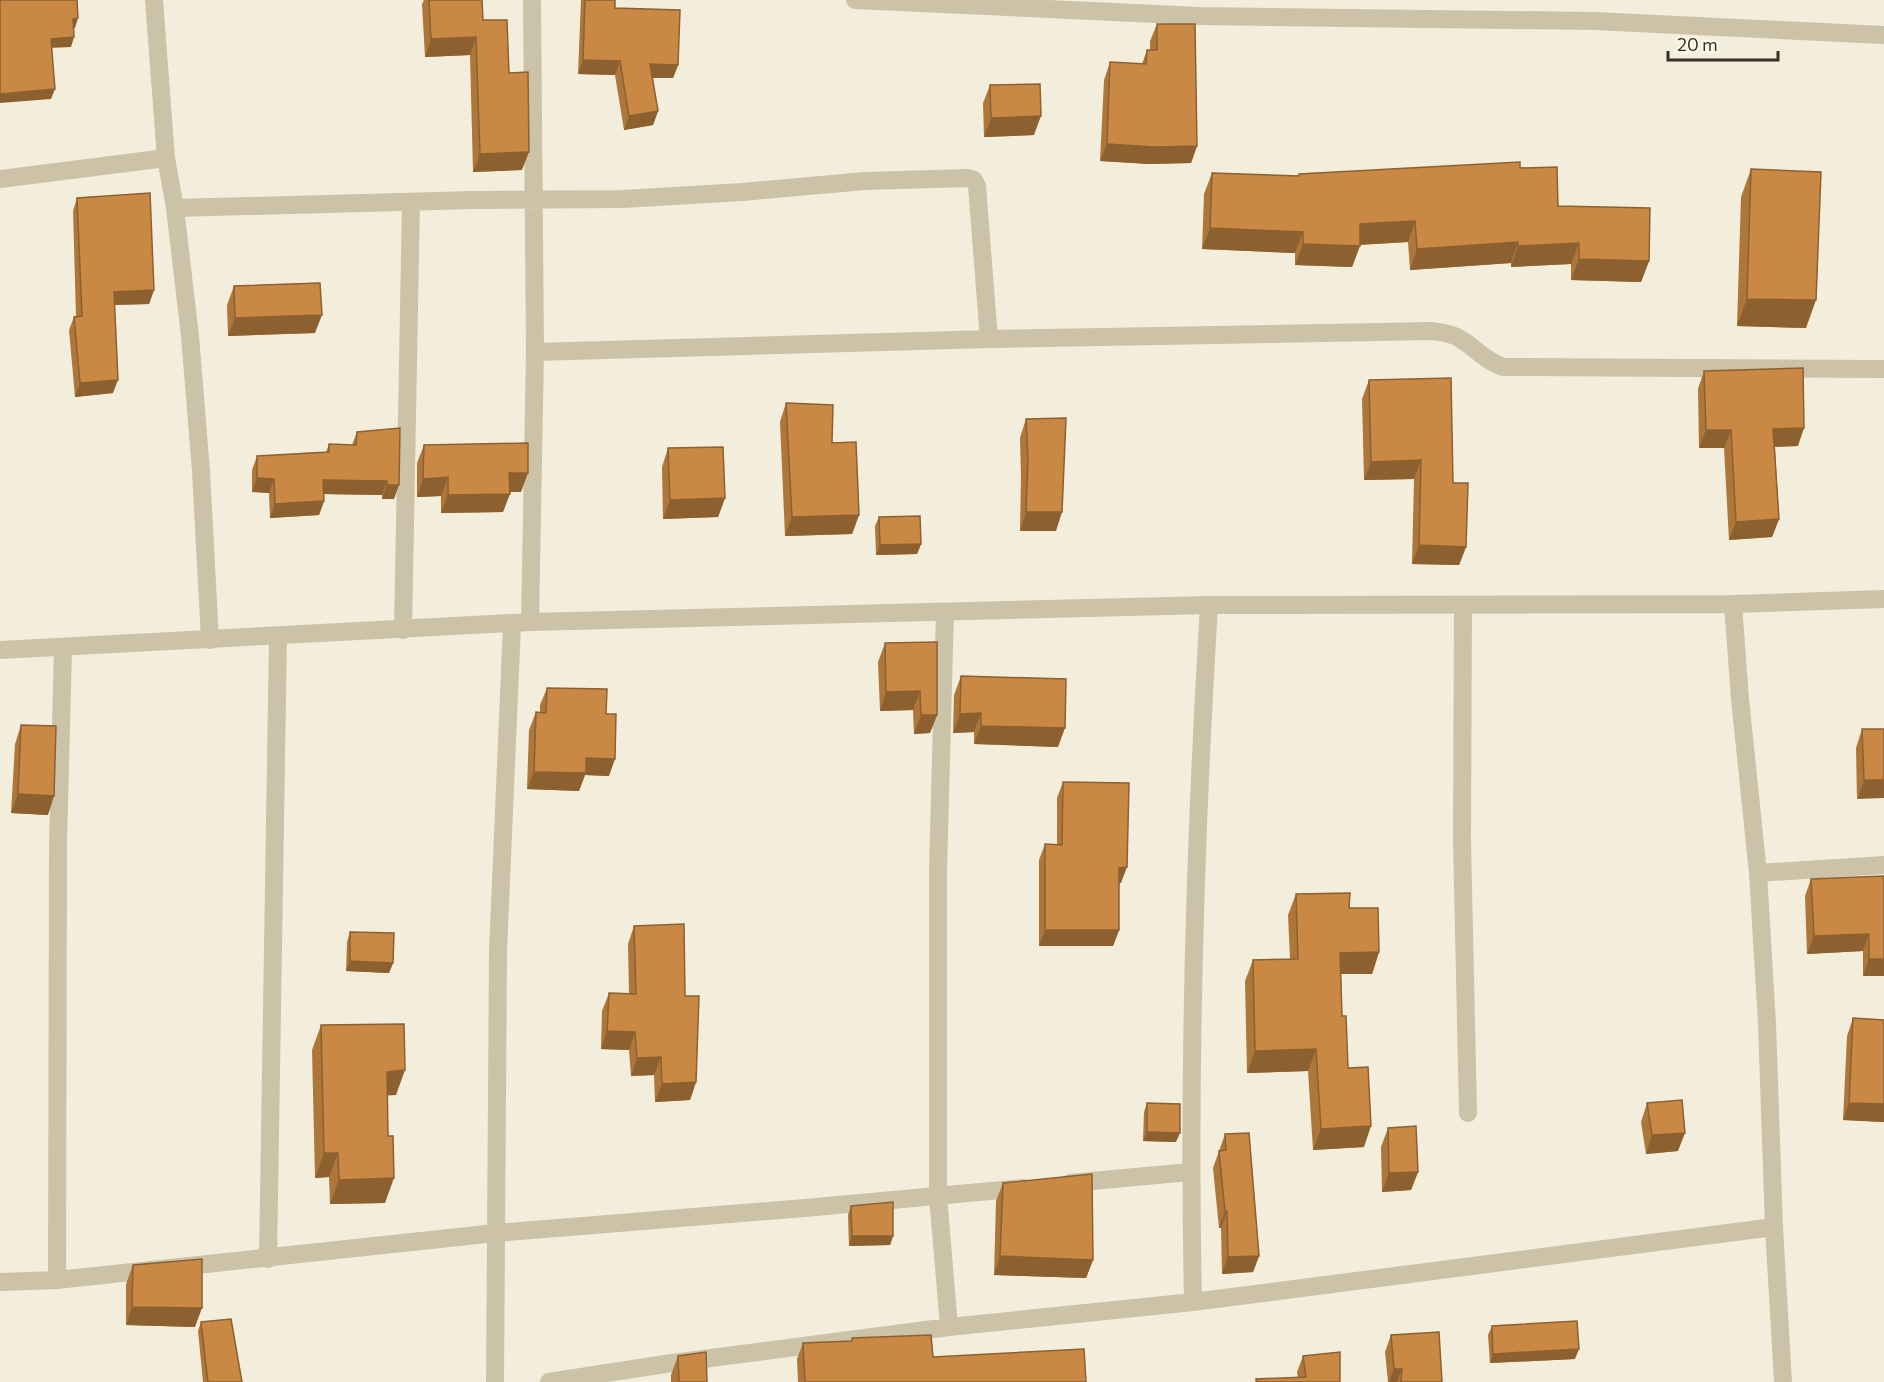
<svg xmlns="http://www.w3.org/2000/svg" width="1884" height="1382" font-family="Commissioner,sans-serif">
  <rect width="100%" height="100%" fill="#f3eedc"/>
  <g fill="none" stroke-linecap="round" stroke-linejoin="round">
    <path stroke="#cbc2a7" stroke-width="18" d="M154,0L166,158L175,208L190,336L201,471L210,640
      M855,0L1199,16L1595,21L1884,35
      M0,179L166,158
      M175,208L473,200L623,199L742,192L865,181L968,178L974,180L977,186L989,339
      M535,352L989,339L1432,331C1440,332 1449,333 1457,337C1474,346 1483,360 1503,367L1884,369
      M1733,604L1740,699L1758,873L1767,1024L1774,1227L1783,1382
      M1463,605L1462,840L1468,1113
      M945,612L938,870V1196L949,1327
      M530,622L535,352L532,0
      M403,630L411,202
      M0,650L530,622L1209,605L1733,604L1884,599
      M1758,873L1884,865
      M1070,1183L1190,1172
      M268,1259L278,636
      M57,1280L58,845L63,647
      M0,1282L57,1280L496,1233L805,1208L1024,1188
      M1193,1302C1188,1070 1195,837 1209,605
      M495,1382L498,951L512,625
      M549,1382L665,1364L949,1327L1193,1302L1774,1227"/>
  </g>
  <path fill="#ad763a" d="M424,0H482L483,20L509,73L522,170L473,172L470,55L425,57L422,4Z
    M581,0H615V8L678,65L673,78H652L658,111L653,125L624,130L615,75L578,74Z
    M1157,24L1197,146L1191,163L1149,164L1100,161L1104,80L1110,62L1142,64L1147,50H1150V41Z
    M990,85L1034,135L984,137L983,103Z
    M1520,168L1558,206L1649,261L1641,282L1571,280V264L1511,267V263L1410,270L1408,242L1360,245L1352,267L1295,265V253L1202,249L1204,194L1212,173L1299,176V174Z
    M1751,169L1806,328L1737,326L1741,197Z
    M77,198L154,290L149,304L115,305L113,393L75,397L69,330L74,317L76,316L73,211Z
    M234,286L315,333L228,336L227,305Z
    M1704,371L1798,446L1775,447L1779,519L1772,537L1729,540L1724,448H1699L1698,389Z
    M1369,380L1453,483L1466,547L1459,565L1412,564L1414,479L1364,480L1362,399Z
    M786,403L832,443L859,515L852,534L785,536L780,422Z
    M1026,419L1056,531H1020L1021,476L1020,438Z
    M400,428L394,499H382V495L324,494V501L319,515L270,518L269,493L252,492V470L257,456L326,452L329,444L352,445L357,432Z
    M424,445L521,492H510L503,512L441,513V496L417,497V463Z
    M668,448L725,498L718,517L663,519L662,467Z
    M879,517L921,544L917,554L876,555L875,526Z
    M885,643L937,715L930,733L914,734L913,710L880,711L878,662Z
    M961,676L1058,747L974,744V732L953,733L954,695Z
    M547,688L606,714L609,776L585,775L579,791L527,789L529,730L536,712L540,713V705Z
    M21,725L48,815L11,813L15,744Z
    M1862,729H1884L1857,799L1856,748Z
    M1063,782L1121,883H1119V930L1113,946H1039V860L1045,844L1057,845V798Z
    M1884,876V976H1863V951L1807,954L1805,896L1811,879Z
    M1296,894L1349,908L1379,952L1372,974H1341L1342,1016L1348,1068L1364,1147L1313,1150L1308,1071L1247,1073L1245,981L1253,960L1290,959L1288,915Z
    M634,926L685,996L696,1082L690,1100L655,1102L654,1075L631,1076L629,1050L601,1049L602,1011L609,993L629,994L628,944Z
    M350,932L393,963L389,973L346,971L347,942Z
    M1853,1018L1884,1020V1122L1843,1120L1847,1036Z
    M321,1025L396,1095H387L385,1203L330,1204L329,1177L315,1178L312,1050Z
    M1147,1103L1176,1142L1143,1141L1144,1112Z
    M1647,1103L1678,1151L1646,1154L1641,1122Z
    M1388,1128L1418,1172L1411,1190L1382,1192L1381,1147Z
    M1225,1134L1259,1256L1253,1272L1222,1274L1221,1228H1219L1213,1168Z
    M1003,1183L1093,1260L1086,1278L994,1275L996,1201Z
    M851,1206L893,1236L890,1245L849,1246L848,1215Z
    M133,1265L195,1327L126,1325V1284Z
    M201,1322L242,1382H203L198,1331Z
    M1492,1326L1575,1359L1490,1363L1488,1335Z
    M1391,1335L1442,1382H1388L1385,1352Z
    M852,1338L933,1357L1086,1382H798L797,1359L803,1343L851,1341Z
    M678,1356L707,1382H671V1375Z
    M1303,1356L1340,1382H1255L1256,1379L1298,1378L1297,1372Z"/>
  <path fill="#8d6030" d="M78,18L75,28L70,29L73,19Z
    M74,37L71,47L48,48L51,39Z
    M476,37L470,55L425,57L431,39Z
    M583,60L620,61L615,75L578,74Z
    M650,64L678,65L673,78H645Z
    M55,89L51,99L0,103V94Z
    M658,111L653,125L624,130L629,116Z
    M1041,116L1034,135L984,137L991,118Z
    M1107,144L1197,146L1191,163L1149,164L1100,161Z
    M529,152L522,170L473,172L480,154Z
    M1415,221L1408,242L1353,245L1360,224Z
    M1210,228L1303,232L1295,253L1202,249Z
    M1518,242L1511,263L1410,270L1417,249Z
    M1579,243L1571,264L1511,267L1518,246Z
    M1303,244L1360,246L1352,267L1295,265Z
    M1579,259L1649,261L1641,282L1571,280Z
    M154,290L149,304L109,305L114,292Z
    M1747,299L1816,300L1806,328L1737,326Z
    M322,315L315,333L228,336L235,318Z
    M118,380L113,393L75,397L80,383Z
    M1804,428L1798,446L1767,447L1773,429Z
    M1706,430H1731L1724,448H1699Z
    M1421,460L1414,479L1364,480L1371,462Z
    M509,473H528L521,492H503Z
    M448,477L441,496L417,497L423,479Z
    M257,478L274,479L269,493L252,492Z
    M323,480L387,481L382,495L318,494Z
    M387,485H399L394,499H382Z
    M510,494L503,512L441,513L448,495Z
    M725,498L718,517L663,519L670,500Z
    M324,501L319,515L270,518L275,504Z
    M1026,512H1062L1056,531H1020Z
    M859,515L852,534L785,536L792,517Z
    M1779,519L1772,537L1729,540L1736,522Z
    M921,544L917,554L876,555L880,545Z
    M1419,545L1466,547L1459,565L1412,564Z
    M920,691L913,710L880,711L886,692Z
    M981,713L974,732L953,733L960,714Z
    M921,715H937L930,733L914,734Z
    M981,726L1065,728L1058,747L974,744Z
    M586,758L615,759L609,776L585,775L579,791L527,789L534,772Z
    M1864,780H1884V798L1857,799Z
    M18,794L54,796L48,815L11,813Z
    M1127,867L1121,883L1113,884L1119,868Z
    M1045,930H1119L1113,946H1039Z
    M1869,934L1863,951L1807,954L1814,936Z
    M1379,952L1372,974H1332L1340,953Z
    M1869,959H1884V976H1863Z
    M350,961L393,963L389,973L346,971Z
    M607,1031L635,1032L629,1050L601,1049Z
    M1316,1049L1308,1071L1247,1073L1255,1051Z
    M661,1057L654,1075L631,1076L637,1058Z
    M405,1070L396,1095L378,1096L387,1072Z
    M696,1082L690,1100L655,1102L662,1084Z
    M1849,1103L1884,1104V1122L1843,1120Z
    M1371,1126L1364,1147L1313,1150L1321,1129Z
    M1147,1132L1180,1133L1176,1142L1143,1141Z
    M1685,1133L1678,1151L1646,1154L1652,1135Z
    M324,1153H338L329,1177L315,1178Z
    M1418,1172L1411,1190L1382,1192L1389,1173Z
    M394,1178L385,1203L330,1204L339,1180Z
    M1225,1211H1227L1221,1228H1219Z
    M852,1236H893L890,1245L849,1246Z
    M1000,1256L1093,1260L1086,1278L994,1275Z
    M1259,1256L1253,1272L1222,1274L1228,1257Z
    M132,1307L202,1308L195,1327L126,1325Z
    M1579,1349L1575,1359L1490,1363L1493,1354Z
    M1394,1369H1402L1397,1382H1389Z"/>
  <path fill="#c98944" stroke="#8d6030" stroke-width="1.5" d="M0,0H77L78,18L73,19L74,37L51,39L55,89L0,94Z
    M429,0H482L483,20H507L509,73L528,72L529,152L480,154L476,37L431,39Z
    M585,0H615V8L680,10L678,65L650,64L658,111L629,116L620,61L583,60Z
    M1157,24H1195L1197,146L1155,147L1107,144L1110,62L1146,64L1147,50H1157Z
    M1040,84L1041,116L991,118L990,85Z
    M1520,162V168L1557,167L1558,206L1650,208L1649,261L1579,259V243L1518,246V242L1417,249L1415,221L1360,224V246L1303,244V232L1210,228L1212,173L1299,176V174Z
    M1751,169L1821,172L1816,300L1747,299Z
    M150,193L154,290L114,292L118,380L80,383L74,317L82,316L77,198Z
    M320,283L322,315L235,318L234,286Z
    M1803,368L1804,428L1773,429L1779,519L1736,522L1731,430H1706L1704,371Z
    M1451,378L1453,483H1468L1466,547L1419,545L1421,460L1371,462L1369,380Z
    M786,403L833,405L832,443L856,442L859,515L792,517Z
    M1066,418L1062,512H1026L1028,458L1026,419Z
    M400,428L399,485H387V481L323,480L324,501L275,504L274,479L257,478V456L329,452V444L356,445L357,432Z
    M528,443V473H509L510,494L448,495V477L423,479L424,445Z
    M723,447L725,498L670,500L668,448Z
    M920,516L921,544L880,545L879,517Z
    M937,642V715H921L920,691L886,692L885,643Z
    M961,676L1066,679L1065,728L981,726V713L960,714Z
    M547,688L607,689L606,714H616L615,759L586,758V773L534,772L536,712L546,713Z
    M21,725L56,726L54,796L18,794Z
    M1862,729H1884V780H1864Z
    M1063,782L1129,783L1127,867L1119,868V930H1045V844L1062,845Z
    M1884,876V959H1869V934L1814,936L1811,879Z
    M1350,893L1349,908H1378L1379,952L1340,953L1342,1016H1346L1348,1068L1368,1067L1371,1126L1321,1129L1316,1049L1255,1051L1253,960L1298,959L1296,894Z
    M684,924L685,996H699L696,1082L662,1084L661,1057L637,1058L635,1032L607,1031L609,993L636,994L634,926Z
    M350,932L394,933L393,963L350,961Z
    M1853,1018L1884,1020V1104L1849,1103Z
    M404,1024L405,1070L387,1072L388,1136H393L394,1178L339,1180L338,1153H324L321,1025Z
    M1682,1100L1685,1133L1652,1135L1647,1103Z
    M1147,1103L1180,1104V1133L1147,1132Z
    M1416,1126L1418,1172L1389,1173L1388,1128Z
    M1249,1133L1259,1256L1228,1257L1227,1211H1225L1219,1151L1226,1150L1225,1134Z
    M1092,1174L1093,1260L1000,1256L1003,1183Z
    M893,1202V1236H852L851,1206Z
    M202,1259V1308L132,1307L133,1265Z
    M231,1319L242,1382H208L201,1322Z
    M1577,1321L1579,1349L1493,1354L1492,1326Z
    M1439,1332L1442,1382H1401L1402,1369H1394L1391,1335Z
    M931,1335L933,1357L1084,1349L1086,1382H805L803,1343L852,1341V1338Z
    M706,1352L707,1382H679L678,1356Z
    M1340,1352V1382H1257L1256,1379L1306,1377L1303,1356Z"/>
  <path d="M1668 51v9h110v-9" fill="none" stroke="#373128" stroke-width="3"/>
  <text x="1677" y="51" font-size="18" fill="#373128" stroke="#faf7e8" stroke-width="4.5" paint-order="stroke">20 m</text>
</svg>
